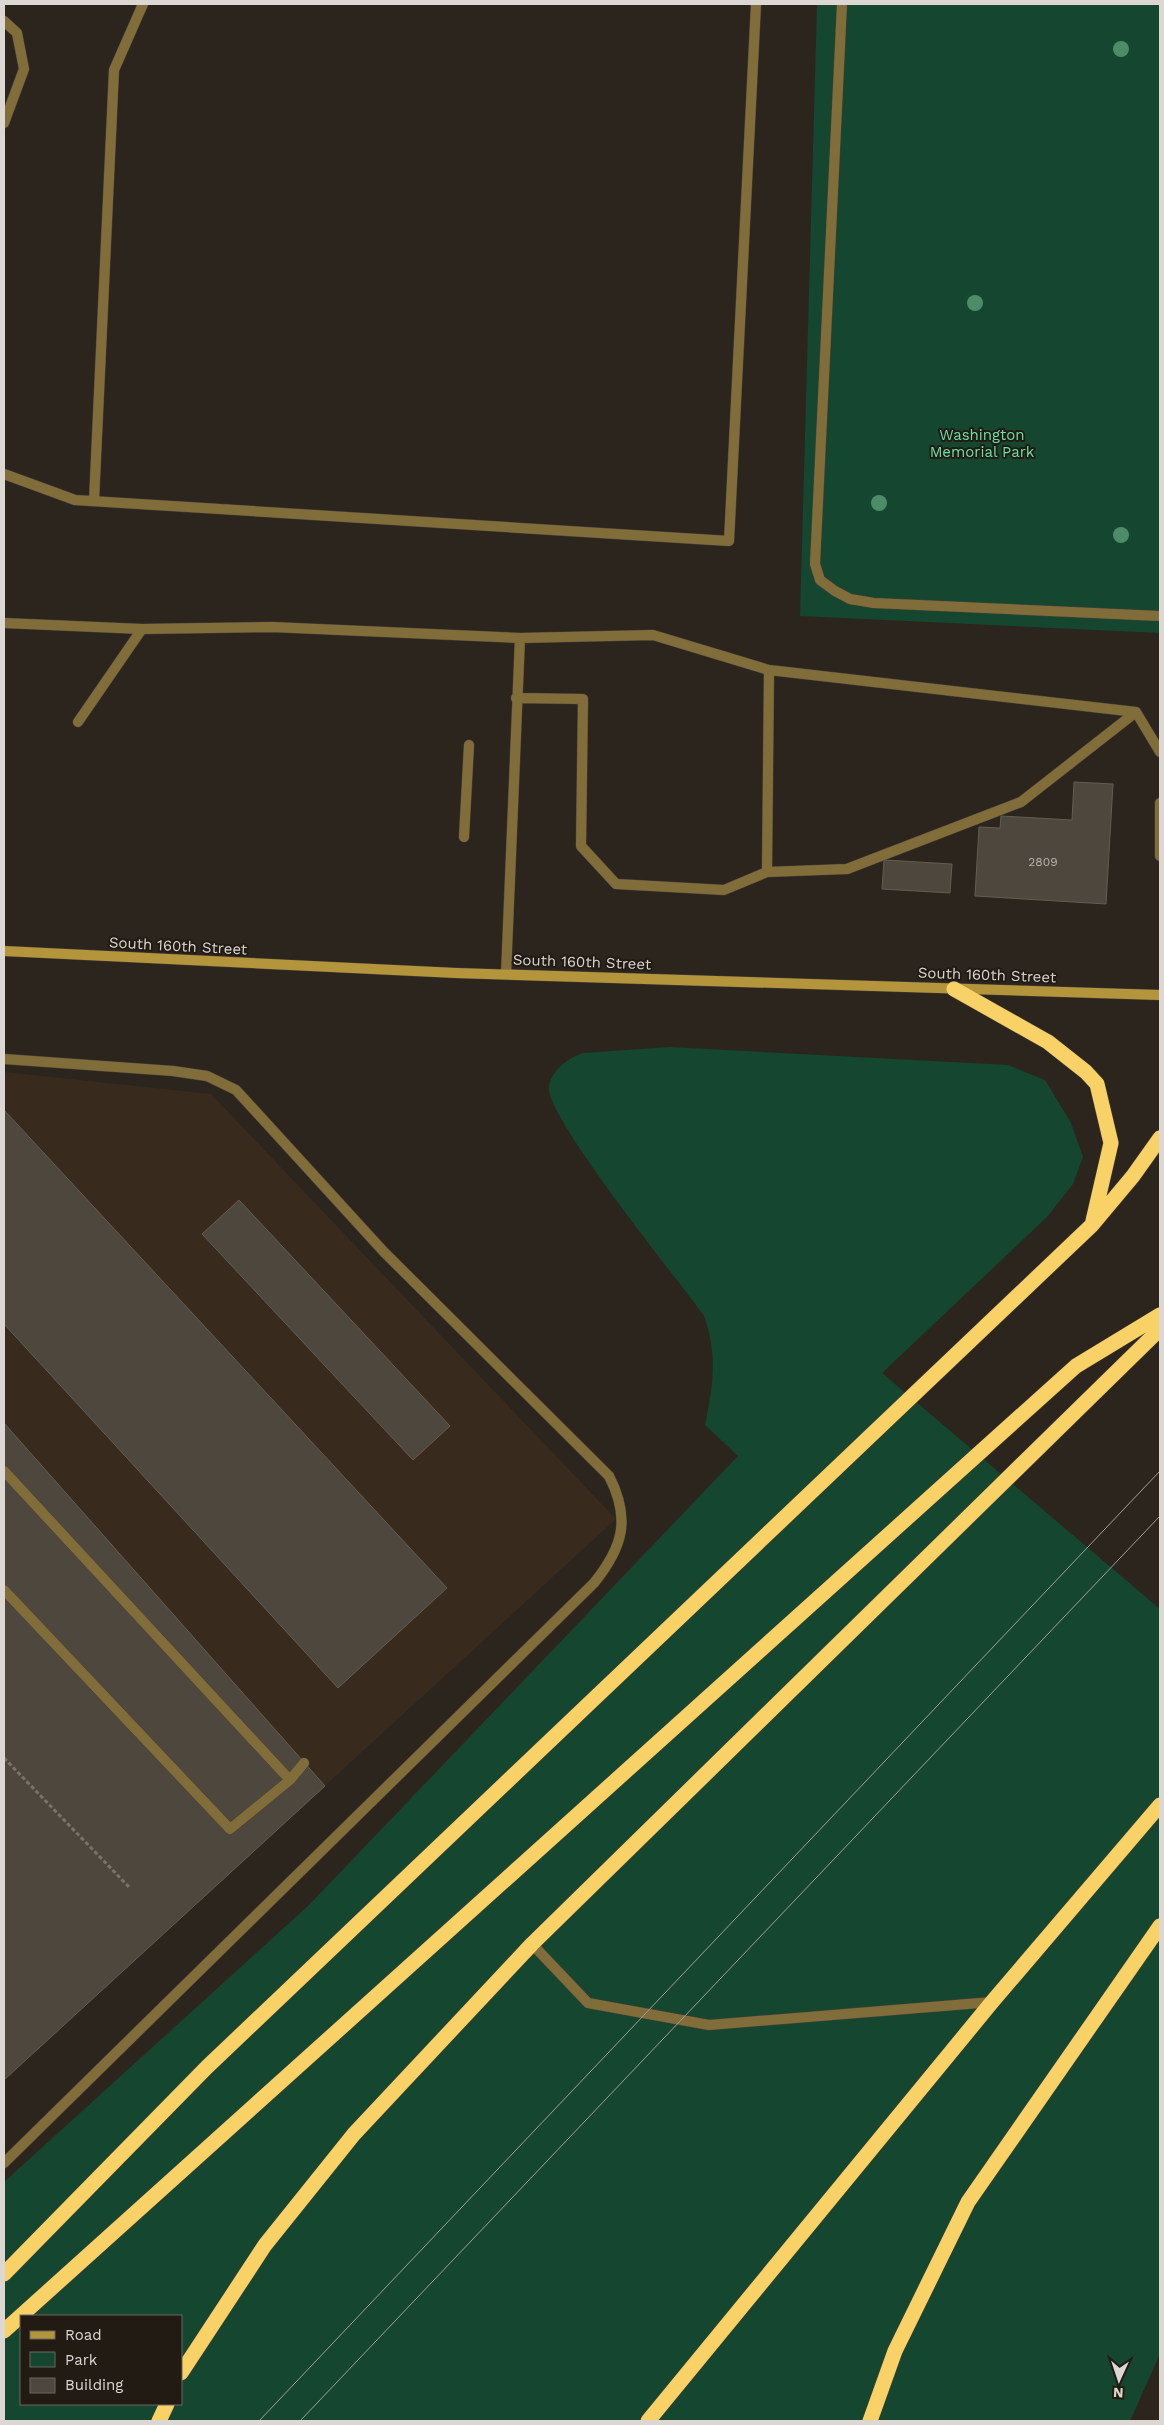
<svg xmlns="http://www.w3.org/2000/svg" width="1164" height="2425" font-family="'Work Sans',sans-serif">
  <rect width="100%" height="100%" fill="#2c251d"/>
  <path fill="#382b1d" d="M4,1072L211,1094L616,1519L4,2080Z"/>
  <path fill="#154630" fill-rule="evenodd" d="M817,4H1160V633L800,616Z
    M670,1047L1008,1065L1045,1080L1071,1123L1083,1157L1073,1184L1047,1217L882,1373L1160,1609V2354L1130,2421H4V2182L309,1905L738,1456L705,1425C713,1386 718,1355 704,1316C681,1283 543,1114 549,1086C552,1070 568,1058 583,1053ZM21,2316H181V2404H21Z"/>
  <path fill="#4e473e" stroke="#655d54" d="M1074,782L1113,784L1106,904L975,896L979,827L1000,828L1001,816L1072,820Z
    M884,860L952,864L950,893L882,889Z
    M4,1110L447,1588L338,1688L4,1324Z
    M239,1200L450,1426L413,1460L202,1234Z
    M4,1423L325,1786L4,2080Z"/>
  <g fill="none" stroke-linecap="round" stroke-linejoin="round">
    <defs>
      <path id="lane" d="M842,4L815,564L820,580L835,591L850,599L874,603L1160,616
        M4,21L17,33L24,69L4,123
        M4,474L75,500L729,541L756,4
        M94,501L114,70L143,4
        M4,623L142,629L272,627L520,638L653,635L769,670L1136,712L1021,802L847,869L767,872L724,890L616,884L581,846L583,699L516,698
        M1136,712L1160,752
        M78,722L142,629
        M464,837L469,745
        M1160,856V803
        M767,872L769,670
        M506,974L520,638
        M4,1059L173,1071L207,1076L236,1090L384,1252L609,1476C631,1519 623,1547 594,1583L4,2163
        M4,1471L290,1780
        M4,1590L230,1829L290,1780L304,1763
        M532,1944L588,2003L709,2025L992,2002"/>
      <path id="secondary" d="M4,951L456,973L1160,995"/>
      <path id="highway" d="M954,989L1048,1042L1086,1072L1097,1084L1111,1143L1093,1221
        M4,2274L207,2067L1092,1225L1133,1176L1160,1138
        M4,2331L1076,1366L1160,1315
        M181,2373L265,2245L354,2134L532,1944L1160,1329
        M159,2421L167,2404
        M648,2421L992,2002L1160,1805
        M870,2421L895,2351L968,2202L1160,1926"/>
    </defs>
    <use href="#lane" stroke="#48413a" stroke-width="11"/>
    <use href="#secondary" stroke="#48413a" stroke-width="11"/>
    <use href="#highway" stroke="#48413a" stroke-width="16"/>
    <path stroke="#79736c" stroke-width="3" stroke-dasharray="4 2.5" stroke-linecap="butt" d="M4,1758L129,1887"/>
    <use href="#lane" stroke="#816d39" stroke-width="10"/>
    <use href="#secondary" stroke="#b5953c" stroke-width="10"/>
    <use href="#highway" stroke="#f9d267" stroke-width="15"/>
    <path stroke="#a49e98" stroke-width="1" d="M259,2421L1160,1471
      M300,2421L1160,1516"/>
  </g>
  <g fill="#4e8c69">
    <circle cx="1121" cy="49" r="8"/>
    <circle cx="975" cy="303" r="8"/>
    <circle cx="879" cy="503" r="8"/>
    <circle cx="1121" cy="535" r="8"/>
  </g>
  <g text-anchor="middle" stroke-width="4" stroke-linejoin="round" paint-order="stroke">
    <g font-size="12" fill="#b8b3ad">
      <text x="1043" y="866">2809</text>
    </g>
    <g font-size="15" fill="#69e1a8" stroke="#221b14">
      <text x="982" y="440">Washington<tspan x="982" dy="17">Memorial Park</tspan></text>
    </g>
    <g font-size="15" fill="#dcd7d2" stroke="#221b14">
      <text transform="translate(178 946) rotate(3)" y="5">South 160th Street</text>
      <text transform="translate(582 962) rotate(2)" y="5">South 160th Street</text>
      <text transform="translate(987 975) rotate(2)" y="5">South 160th Street</text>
    </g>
  </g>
  <rect width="1164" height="2425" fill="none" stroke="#dcd7d2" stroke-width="10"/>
  <rect x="20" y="2315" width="162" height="90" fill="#221b14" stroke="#6c6660"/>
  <rect x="30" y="2331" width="25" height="8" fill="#b5953c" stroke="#6c6660"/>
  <text x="65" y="2340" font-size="15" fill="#dcd7d2">Road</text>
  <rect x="30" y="2352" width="25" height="15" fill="#154630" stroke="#6c6660"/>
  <text x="65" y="2365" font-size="15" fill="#dcd7d2">Park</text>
  <rect x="30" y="2378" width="25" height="15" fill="#4e473e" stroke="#6c6660"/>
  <text x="65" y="2390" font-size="15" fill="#dcd7d2">Building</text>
  <g transform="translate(1119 2380) rotate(183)" stroke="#221b14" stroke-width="4" paint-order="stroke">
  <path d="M0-4L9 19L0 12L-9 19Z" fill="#dcd7d2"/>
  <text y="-8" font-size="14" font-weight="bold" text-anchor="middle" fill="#dcd7d2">N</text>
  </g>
</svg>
